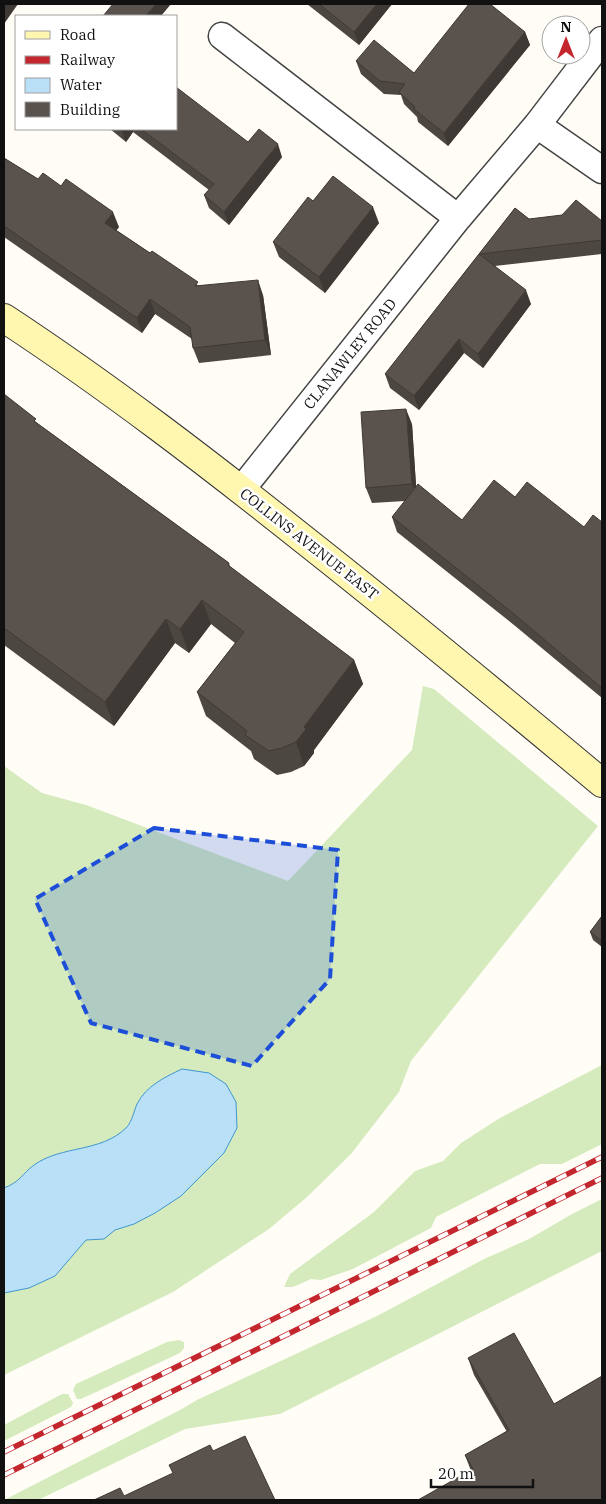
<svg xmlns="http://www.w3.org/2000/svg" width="606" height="1504" font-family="'IBM Plex Serif',serif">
  <rect width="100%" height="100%" fill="#fffdf5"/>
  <path fill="#d5ebbd" d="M423,686L434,689L598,826L411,1061L399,1092L351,1154L307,1197L269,1229L173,1292L4,1375V766L42,793L86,805L288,881L412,750Z
    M602,1065V1144L562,1164H540L436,1217L431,1228L353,1269L321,1280L311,1279L293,1287H284L290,1274L374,1212L415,1171L443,1161L461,1143L500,1118Z
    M602,1199V1251L280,1414L185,1429L38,1500H4L180,1410L197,1400L377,1316L484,1259L529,1239L572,1214Z
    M179,1340L184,1342V1348L180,1353L81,1399H77L73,1390L76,1384L167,1342Z
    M62,1394H68L73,1403L71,1407L4,1441V1425Z"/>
  <path fill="#b9e0f7" stroke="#3f96cf" d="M182,1069L209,1073L226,1084L236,1102L237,1128L224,1153L181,1196L155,1213L134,1224L115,1230L104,1239L86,1240L55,1276L29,1288L4,1293V1188C20,1182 22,1174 34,1165C62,1145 100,1153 126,1128C132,1122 134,1111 137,1104C146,1086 165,1077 182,1069Z"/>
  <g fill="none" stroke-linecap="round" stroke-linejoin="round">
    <defs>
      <path id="minor" d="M222,36L458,218
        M537,125L602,170
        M241,490L458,218L537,125L602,40"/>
      <path id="secondary" d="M4,318C109,387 209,464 307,542C407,621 505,702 602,783"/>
    </defs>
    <use href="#minor" stroke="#444" stroke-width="29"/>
    <use href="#secondary" stroke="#333" stroke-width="30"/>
    <use href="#minor" stroke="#fff" stroke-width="26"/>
    <use href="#secondary" stroke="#fff6b0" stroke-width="28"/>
    <defs>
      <path id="rail" d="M4,1452L602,1157
        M4,1475L602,1178"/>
    </defs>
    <use href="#rail" stroke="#c4262e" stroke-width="5.5"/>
    <use href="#rail" stroke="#fff" stroke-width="4" stroke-dasharray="11" stroke-linecap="butt"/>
  </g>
  <path fill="#4d4742" d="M307,4H392L359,45Z
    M525,32L530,45L448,146L418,122L417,117L404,104L401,95L384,94L361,74L356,61L414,73Z
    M110,129H176L248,142L282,157L229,225L209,208L204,195L209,190L133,132L126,142Z
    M4,158L38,179L119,227L116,230L199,286L263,295L271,355L199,363L193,348L192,339L155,314L142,333L4,237Z
    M313,201L379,223L325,293L279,257L273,242Z
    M515,208L529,219L602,221V254L495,266L531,304L483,368L464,353L419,410L390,388L385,374Z
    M4,394L37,423L229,563L230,567L354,660L363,684L314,750V753L304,766L291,772L277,775L254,759L251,751L206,716L197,692L235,643L211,624L189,653L175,643L114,726L4,645Z
    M412,424L416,486L462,520L515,497L584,527L602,522V698L514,625L397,532L392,517L405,501L372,503L366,488Z
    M602,916V947L593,940L590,932Z
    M468,1358L554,1404L602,1376L471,1471L465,1455L507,1432L474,1375Z"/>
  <path fill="#3f3936" d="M4,4H18L4,24Z
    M156,4H171L161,16H145Z
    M377,4H392L359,45L354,32Z
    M525,32L530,45L448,146L444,133Z
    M121,129H132L133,132L126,142Z
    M278,144L282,157L229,225L224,212Z
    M373,207L379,223L325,293L319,277Z
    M113,212L119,227L111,238L105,223Z
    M258,280L263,295L271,355L265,340Z
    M526,290L531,304L483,368L478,354Z
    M150,299L155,314L142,333L137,318Z
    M459,339L464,353L419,410L414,396Z
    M406,409L412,424L417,500L412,484Z
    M202,600L211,624L189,653L180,629Z
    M166,619L175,643L114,726L105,702Z
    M354,660L363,684L314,750V753L304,766L296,742L304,727Z"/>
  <path fill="#5a524d" stroke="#3f3936" d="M113,4H156L145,16H103Z
    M319,4H377L354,32Z
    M469,4H490L525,32L444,133L414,109L415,107L399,92L405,84L380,81L356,61L374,40L414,73Z
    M176,87L248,142L259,129L278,144L224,212L204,195L214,184L141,129H176Z
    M4,158L38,179L43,173L61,186L66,179L113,212L105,223L150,253L152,251L198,282L195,286L258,280L265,340L193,348L190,327L150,299L137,318L4,226Z
    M333,176L373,207L319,277L273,242L308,197L313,201Z
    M576,200L602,221V240L479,254L515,208L529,219L562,215Z
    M479,254L526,290L478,354L459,339L414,396L385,374Z
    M4,394L36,419L34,421L229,563L228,565L354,660L304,727L306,729L296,742L282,748L269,751L245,735L247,731L197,692L244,632L202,600L180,629L166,619L105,702L4,628Z
    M406,409L412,484L366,488L361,412Z
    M494,480L515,497L527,482L584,527L593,515L602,522V688L509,610L392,517L418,484L462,520Z
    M602,916V941L590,932Z
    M514,1333L554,1404L602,1376V1500H418L473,1469L465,1455L509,1430L468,1358Z
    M245,1436L275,1500H94L120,1488L124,1496L173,1473L169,1465L210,1445L213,1451Z"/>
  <path fill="#1d4ed8" fill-opacity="0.2" stroke="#1d4ed8" stroke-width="4" stroke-dasharray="10 6" stroke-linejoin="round" d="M154,828L338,850L330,979L252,1066L91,1023L35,899Z"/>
  <g text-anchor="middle" stroke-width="5" stroke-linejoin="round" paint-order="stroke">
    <g font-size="15" fill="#111" stroke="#fff">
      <text transform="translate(350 354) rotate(-51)" y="5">CLANAWLEY ROAD</text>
      <text transform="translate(309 544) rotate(38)" y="5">COLLINS AVENUE EAST</text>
    </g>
  </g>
  <rect width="606" height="1504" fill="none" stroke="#111111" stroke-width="10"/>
  <rect x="15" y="15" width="162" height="115" fill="#ffffff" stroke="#a0a0a0"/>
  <rect x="25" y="31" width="25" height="8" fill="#fff6b0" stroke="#a0a0a0"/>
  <text x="60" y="40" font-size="15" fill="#111111">Road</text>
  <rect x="25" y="56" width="25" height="8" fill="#c4262e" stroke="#a0a0a0"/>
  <text x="60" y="65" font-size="15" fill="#111111">Railway</text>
  <rect x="25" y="78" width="25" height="15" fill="#b9e0f7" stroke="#a0a0a0"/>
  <text x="60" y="90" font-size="15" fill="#111111">Water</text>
  <rect x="25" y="102" width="25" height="15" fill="#5a524d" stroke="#a0a0a0"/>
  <text x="60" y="115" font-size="15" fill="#111111">Building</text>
  <g transform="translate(566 40)"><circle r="24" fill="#ffffff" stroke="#a0a0a0"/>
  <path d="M0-4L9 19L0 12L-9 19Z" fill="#c4262e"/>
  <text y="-8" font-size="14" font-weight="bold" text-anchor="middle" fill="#111111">N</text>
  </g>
  <path d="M431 1479v8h102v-8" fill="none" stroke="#111111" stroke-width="2.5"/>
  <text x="438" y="1479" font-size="15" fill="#111111" stroke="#ffffff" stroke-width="4" paint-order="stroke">20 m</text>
</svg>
